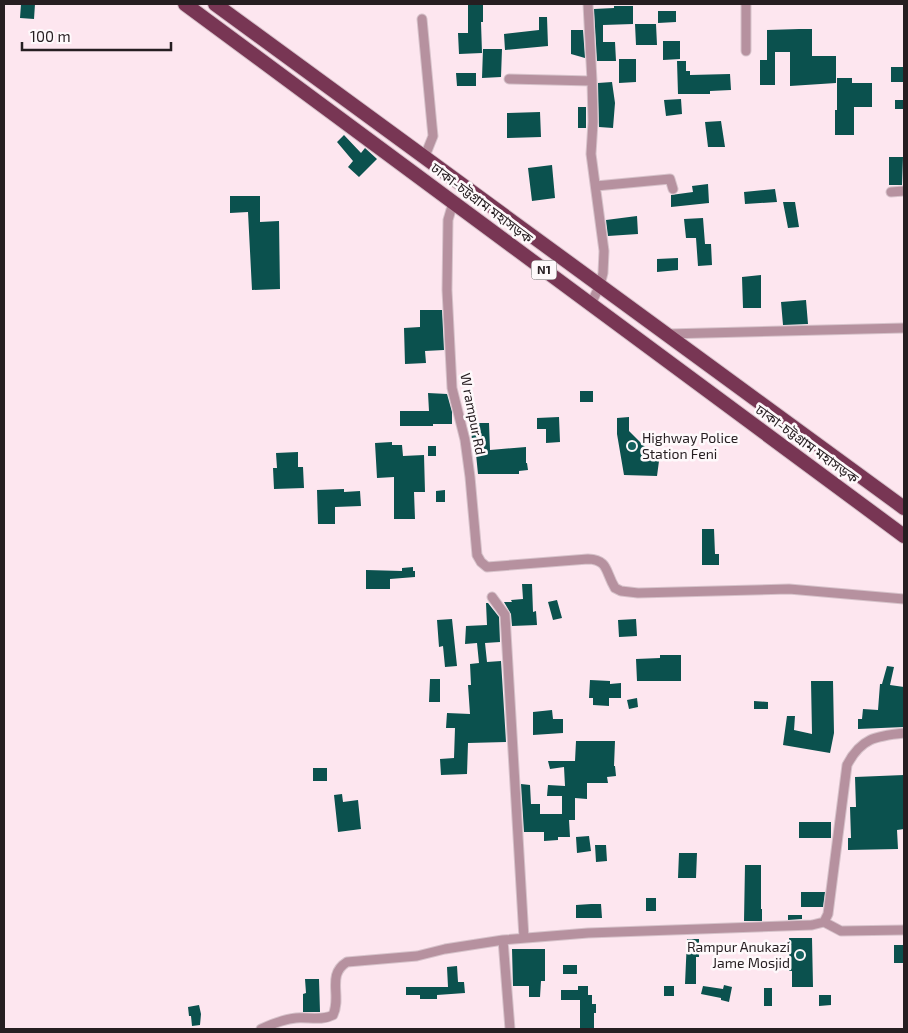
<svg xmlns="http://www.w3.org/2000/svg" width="908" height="1033" font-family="'Exo 2','Noto Sans Bengali',sans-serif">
  <rect width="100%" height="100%" fill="#fde6ef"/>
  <path fill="#0b514e" d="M21,4H35L34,19L20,18Z
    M468,4H483V22H481L482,53L459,54L458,33H468Z
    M614,6H633V24L603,25V42H615L616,61H597L594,9L614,8Z
    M658,11H676V22L658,23Z
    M539,17H547L548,46L505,50L504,34L539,30Z
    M635,24H656L657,45H636Z
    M799,29H812V56H836V83L790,86V52H775V85H760V60H767V30Z
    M571,30H583L585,58L571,54Z
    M663,41H680V59L663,60Z
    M483,49H502L501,77L482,78Z
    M619,59H636V82L619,83Z
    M677,61H686V71H690V75L730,74L731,90L710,91V94H678Z
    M891,67H904V82H891Z
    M456,73H476V86H457Z
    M837,78H852V83H872V107H854V135H835V110H837Z
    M612,82L615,103L613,128L599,127L598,83Z
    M681,99L682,114L666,116L664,100Z
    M895,100H904V109H895Z
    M578,107H586V128H578Z
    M540,112L541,137L507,138V113Z
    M721,121L725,147H708L705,122Z
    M344,135L361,153L365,148L377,159L359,177L348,167L353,161L337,142Z
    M889,157H903L902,185H889Z
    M552,165L555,198L532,201L528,168Z
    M708,184L709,203L671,207V195L693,192L692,186Z
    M775,189L777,202L745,204L744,192Z
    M230,196H260V222L279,221L280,289L252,290L248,212L230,213Z
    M783,202H795L799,227L788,228Z
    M637,216L638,234L608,236L606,220Z
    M703,218L705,244H711L712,265L698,266L696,238H686L684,219Z
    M678,258V270L657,272V259Z
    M761,275V308H743L742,277Z
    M806,300L808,324L783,325L781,302Z
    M420,310H442L444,350L425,351L426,363L405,364L404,328L420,327Z
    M580,391H593V402H580Z
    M428,393L447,394L452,412V424H433V426H400V411H429Z
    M559,417L560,442L546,443V429H537V418Z
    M629,417V431L659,461L657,476L624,475L617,434V418Z
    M471,423H489L490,450L526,447V463H527L528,470L519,471V474H478L475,444L472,445V442Z
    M392,442V445H402L403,456L424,455L425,492H414L415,519H394V477L377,478L375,443Z
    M428,446H436V456H428Z
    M298,452V467H303L304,488L274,489L273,468H277L276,453Z
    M344,489V492L360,491L361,506L335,507V524H318L317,490Z
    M445,490V502H436V491Z
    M702,529H714L715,554H719V565H702Z
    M413,567V571H415V577L390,579V589H366V570L402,571V568Z
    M522,584H532L533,612L536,611L537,625L512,626L511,614L504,602H512L511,600L523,599Z
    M557,600L562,618L553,620L548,602Z
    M486,603H488L499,617L500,642L485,643L487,662L501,661L506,742L468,743L467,774L441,775L440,759L454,758L455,728H446L447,713L470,714L468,685H471L470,664L479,663L477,643L465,644L466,626L487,625Z
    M452,619L457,666L445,667L443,646L439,647L437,620Z
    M636,619L637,636L619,637L618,620Z
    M660,655H681V681H637L636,659L660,658Z
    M887,666L894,667L890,685L904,687V727L858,729V719H862L863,709L878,710L880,684H882Z
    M430,679H440V702H429Z
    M590,680L610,681V684L621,683V698H609V706L593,705V698H589Z
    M811,681H833L834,733L830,753L783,745L787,716H795L794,730L812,734Z
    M637,698L638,707L629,709L627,700Z
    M754,701L768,702V709H754Z
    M552,710L553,719H563V733L533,735V712Z
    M576,741H615L614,766H615L616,776L607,777L608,783H587V799L575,798V820H569L570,837H558V840L544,841V832H524L521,784L530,785L531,804H540V814H562V796H547L548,785L565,786L564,767L550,769L548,761H575Z
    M313,768H327V781H313Z
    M904,775V829L897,830L898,849L848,850V838H851L850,807H856L855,777Z
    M342,794L343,802L358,800L361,829L338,832L334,795Z
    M799,822H831V838H799Z
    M589,836L591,851L577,853L576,837Z
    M595,845H606L607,861L596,862Z
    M679,853H697L696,878H678Z
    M745,865H761V909H762V921H744Z
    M801,892H825L823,907H801Z
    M646,898H656V911H646Z
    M591,904H601L602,918H576V905Z
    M788,915H802V919L788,920Z
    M789,938H812L813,987H792V971H789Z
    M687,939H699V957H696V984H685Z
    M894,945H904V963H894Z
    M512,949H545V981H541L540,997H529V986H513Z
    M563,965H577V974H563Z
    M457,966L458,982H464L465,993L437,995V999H420V995H406V987H448L447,967Z
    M305,979H319L320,1012H303V994L306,993Z
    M724,985L732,987L729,1002L721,1000V998L701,994L703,986L723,989Z
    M578,986H588V995H592V1004H596V1013H594V1029H580V1000H561V990H578Z
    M664,986H674V996H664Z
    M764,988H772V1006H764Z
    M819,995H831V1005L819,1006Z
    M199,1005L201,1014L200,1025L192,1026L191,1016H189L188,1007Z"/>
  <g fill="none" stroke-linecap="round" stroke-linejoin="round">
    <defs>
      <path id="minor" d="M588,4L592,81L593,122L591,154L604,251L603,273L600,285L591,304
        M746,4V51
        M422,19L432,126L433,136L425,156
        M509,79L592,81
        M596,186L670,179L673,189
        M891,192L904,191
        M453,203L448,220L447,290L452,388L465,440L470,477L477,555L481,562L487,567L588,559C609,560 605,572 615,588L621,591L638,593L789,589L904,599
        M667,334L904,328
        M492,597L505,615L524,938
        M824,922L828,914L847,765C861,738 876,736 904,733
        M503,940L510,1029
        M261,1029C272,1024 284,1019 296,1018C308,1017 322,1021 333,1015C342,996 326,975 347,962L417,956L445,949L503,940L588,933L812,925L824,922L841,931L904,930"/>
      <path id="trunk" d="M185,4L904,536
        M215,4L904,508"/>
    </defs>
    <use href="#minor" stroke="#d6c2ca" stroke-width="11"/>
    <use href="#trunk" stroke="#d6c2ca" stroke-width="16"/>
    <use href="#minor" stroke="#b6919f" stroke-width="9"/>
    <use href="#trunk" stroke="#783654" stroke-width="14"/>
  </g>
  <g fill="#166460" stroke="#fef9fb" stroke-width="2">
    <circle cx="632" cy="446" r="5"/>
    <circle cx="800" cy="955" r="5"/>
  </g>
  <g text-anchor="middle" stroke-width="5" stroke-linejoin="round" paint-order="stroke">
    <rect fill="#fef9fb" stroke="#676062" stroke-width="1" x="531.5" y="260.5" width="25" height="19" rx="4"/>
    <g font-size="12" font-weight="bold" fill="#261e21">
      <text x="544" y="274">N1</text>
    </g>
    <g font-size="14" fill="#261e21" stroke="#fef9fb">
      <text transform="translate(482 203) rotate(37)" y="5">ঢাকা-চট্টগ্রাম মহাসড়ক</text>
      <text transform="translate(473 414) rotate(79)" y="5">W rampur Rd</text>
      <text transform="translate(807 444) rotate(36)" y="5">ঢাকা-চট্টগ্রাম মহাসড়ক</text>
    </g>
    <g font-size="14" fill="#261e21" stroke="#fef9fb" text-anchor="start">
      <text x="642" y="443">Highway Police<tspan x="642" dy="16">Station Feni</tspan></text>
      <text x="790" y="952" text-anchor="end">Rampur Anukazi<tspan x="790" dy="16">Jame Mosjid</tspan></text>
    </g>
  </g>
  <rect width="908" height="1033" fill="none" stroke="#261e21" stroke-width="10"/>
  <path d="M22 42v8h149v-8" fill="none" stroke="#261e21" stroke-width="2.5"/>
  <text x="30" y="42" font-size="15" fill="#261e21" stroke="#fef9fb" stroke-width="4" paint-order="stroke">100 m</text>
</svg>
